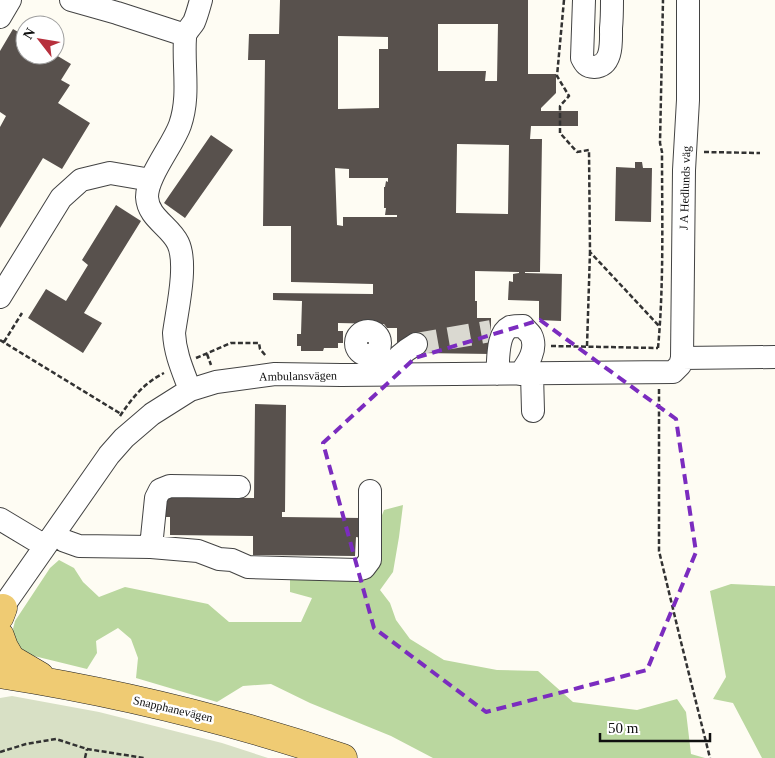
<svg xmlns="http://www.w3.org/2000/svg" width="775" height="758" font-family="Georgia,serif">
  <rect width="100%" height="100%" fill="#fefcf3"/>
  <path fill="#bad79f" d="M403,505L399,537L393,572L380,590L390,603L396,620L410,639L444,660L497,670L538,671L573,702L637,710L677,699L686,712L691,754L705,758H433L391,736L310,703L271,684L243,686L217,702L136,678L138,658L131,639L118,628L96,641L97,653L87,669L34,656L18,650L12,633L15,621L50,568L59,560L74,568L83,582L99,597L125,587L208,604L229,622H301L312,598L290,592V574L373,576L376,567L379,523L384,510Z
    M731,584L775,586V758H762L733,703L713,699L726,677L710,591Z"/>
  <path fill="#d8e0c5" d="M12,696L99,712L222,743L268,758H0V698Z"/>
  <path fill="#58514d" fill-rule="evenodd" d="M280,0H528V74H556V93L541,108V111H578V126H531L530,139H542L540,272H525V273L562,274L561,321L539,320V301L508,300L509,281L513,282V274L519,273V272L475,271V301H477V318H491V354L420,353L415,341L397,343V328H387L384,324L338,323V331H343V343H338V348H324L323,351H301V346H297V334H301L302,301L273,300V293L373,294V284L291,282V226H263L265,60H248L249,34H279ZM438,24H498L497,81H485L486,71H438ZM338,36L388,37V49H379V108L338,109ZM457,144L509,145L508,214L456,213ZM335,168L349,169V178H388V182L386,181L385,187H384V208H386L385,215H397V217H343V226L337,225Z
    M13,29L25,36V55H56L71,64L61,80L70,85L58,103L90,123L62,169L43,158L0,228V127L6,116L0,112V51Z
    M211,135L233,150L185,218L164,203Z
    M635,162H642L643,168H652L651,222L615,221L616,167L635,168Z
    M116,205L141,221L84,313L102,323L83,353L28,318L46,289L66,301L88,265L82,260Z
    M255,404L286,405L285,512H282V517L362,518V538L356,537L355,556L253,555V536L170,535V517H164V497L254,498Z"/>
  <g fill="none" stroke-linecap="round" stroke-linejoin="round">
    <path stroke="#dad9d1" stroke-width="22" stroke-dasharray="22 11" stroke-linecap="butt" d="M416,344L491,331"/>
    <defs>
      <path id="minor" d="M71,0L117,13L185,35
        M584,0L582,58C585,64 587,67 594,67C613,66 611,42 611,28C612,19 612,9 612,0
        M0,17L10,0
        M0,297L61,198L81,180L110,173L151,180
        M356 343a12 12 0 1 1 24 0a12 12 0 1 1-24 0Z
        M682,358L775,357
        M383,374C393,361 402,352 416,344
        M497,374C499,361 496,334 510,327C513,326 519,326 523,326C525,329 529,332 531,335C538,349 528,363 520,374
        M532,374L533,411
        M190,390C183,371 175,354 174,333C177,310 188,264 178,243C170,226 148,218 147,197C147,176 173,145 180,125C190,96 183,67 185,38C185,32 191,27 194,22C197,15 199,7 201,0
        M0,519L45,546
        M65,541L79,546L151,547L198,551L219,559L232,560L248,567L357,570L364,568L370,560V491
        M151,547L156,498L160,490L170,486L239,487
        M0,611L109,455L124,438L152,414L190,390L216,382L275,374L341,375L673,372L680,365L682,358L684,170L688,100V0"/>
      <path id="major" d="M0,616L3,608
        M0,636L4,647L11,659L40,676
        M0,674C116,692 231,720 343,758"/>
    </defs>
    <use href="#minor" stroke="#434343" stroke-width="24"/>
    <use href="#major" stroke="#212121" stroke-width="29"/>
    <path stroke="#323232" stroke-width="2.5" stroke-dasharray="5 2.5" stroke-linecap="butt" d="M564,0L557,76L569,96L560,106V133L577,152L589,150L590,252L660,327
      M704,152L760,153
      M0,340L121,414
      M4,342L22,313
      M551,346L658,348
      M587,346L590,252
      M658,348C664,284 662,217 662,152L660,143L663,0
      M207,354L211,365
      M196,358L231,343H259L260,349L266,356
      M659,389V551L681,642L710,758
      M120,416C132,398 144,383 164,373
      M0,752L26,744L56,739L87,749L144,758
      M85,758L87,749"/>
    <use href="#minor" stroke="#fff" stroke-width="22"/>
    <use href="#major" stroke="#efcb73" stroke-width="28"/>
  </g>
  <path fill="none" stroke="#7b2cbf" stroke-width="4" stroke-dasharray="10 6" stroke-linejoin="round" d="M540,320L676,419L696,552L647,670L486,712L374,628L323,443L415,358Z"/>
  <g text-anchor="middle" stroke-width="5" stroke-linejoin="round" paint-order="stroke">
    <g font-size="12" fill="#101010" stroke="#fff">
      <text transform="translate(685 188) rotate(-88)" y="4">J A Hedlunds väg</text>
      <text transform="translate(298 376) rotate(-1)" y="4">Ambulansvägen</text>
      <text transform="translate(173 709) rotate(13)" y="4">Snapphanevägen</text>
    </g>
  </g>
  <g transform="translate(40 40) rotate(301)"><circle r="24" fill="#ffffff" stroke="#9f9f9f"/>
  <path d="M0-4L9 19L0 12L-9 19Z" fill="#b7303d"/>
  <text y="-8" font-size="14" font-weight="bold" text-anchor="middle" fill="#101010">N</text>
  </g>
  <path d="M600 733v8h110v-8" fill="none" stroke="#101010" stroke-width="2.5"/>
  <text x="608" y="733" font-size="15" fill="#101010" stroke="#ffffff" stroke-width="4" paint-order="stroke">50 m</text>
</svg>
